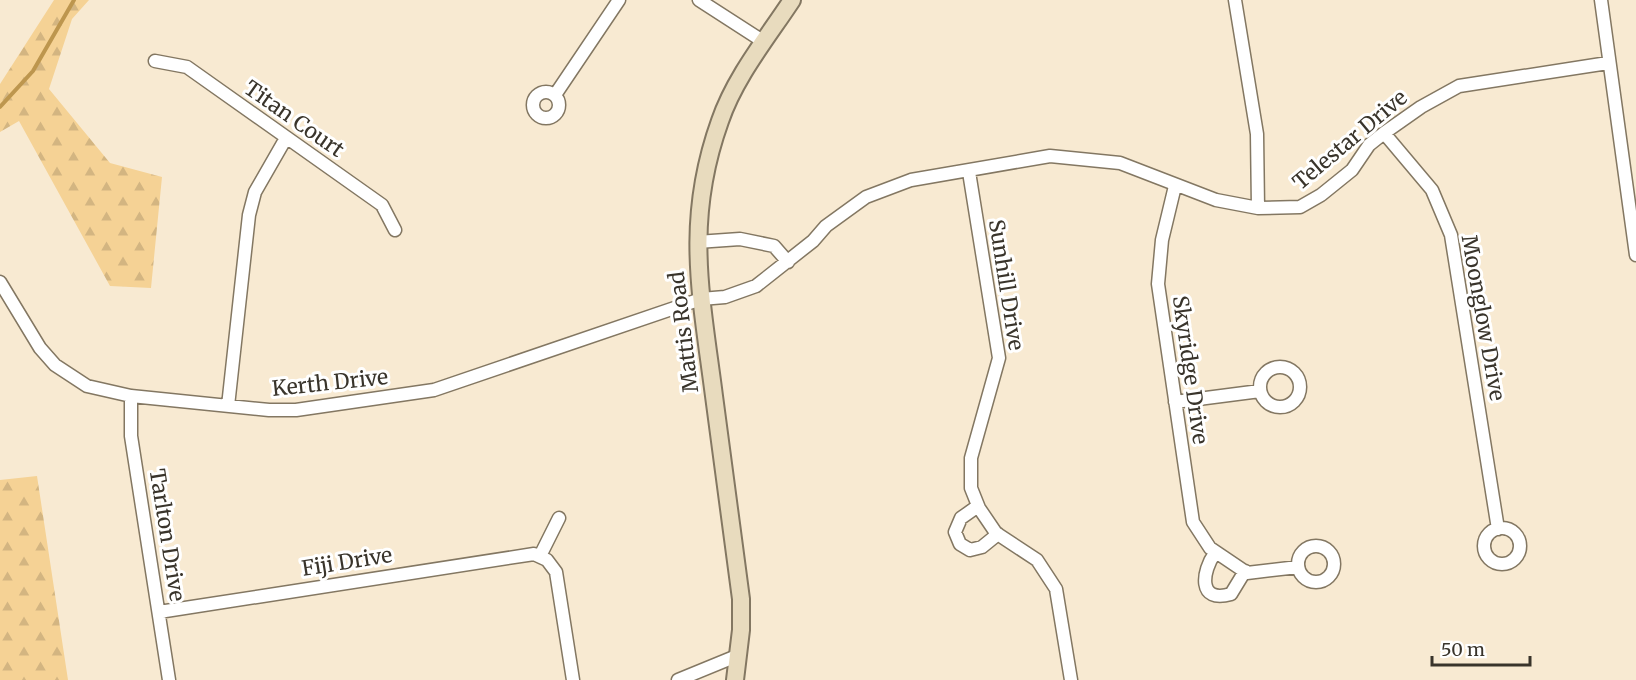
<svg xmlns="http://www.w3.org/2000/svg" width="1636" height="680" font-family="Merriweather,serif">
  <defs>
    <pattern id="forest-firs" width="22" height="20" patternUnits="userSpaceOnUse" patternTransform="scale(1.5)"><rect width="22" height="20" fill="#f5d295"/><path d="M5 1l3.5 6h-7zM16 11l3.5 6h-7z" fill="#d3b581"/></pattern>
  </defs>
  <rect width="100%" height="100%" fill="#f8ead2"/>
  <path fill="url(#forest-firs)" d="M54,0H89L72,19L49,89L110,163L162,177L151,288L110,286L19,121L0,132V84Z
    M37,476L68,680H0V480Z"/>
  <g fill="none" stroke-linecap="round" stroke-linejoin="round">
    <path stroke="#bd964e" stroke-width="4" d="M0,107L33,71L74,0"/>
    <defs>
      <path id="street" d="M699,0L764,42
        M1235,0L1257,134L1258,208
        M1601,0L1636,255
        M155,61L187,67L382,205L395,230
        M533 105a13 13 0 1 1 26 0a13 13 0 1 1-26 0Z
        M555,95L619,0
        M1384,133L1432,190L1451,235L1498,529
        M969,172L999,358L971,458V488L979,508L996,533L1037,560L1056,589L1071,680
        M1175,186L1162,240L1158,284L1193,522L1210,548L1247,573L1298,567
        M697,242L740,239L774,246L788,262
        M0,282L40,348L55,365L87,386L131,396L269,410H296L434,390L701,299L725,297L756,286L813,241L826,226L866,197L911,180L1050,156L1120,163L1216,200L1258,208L1300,207L1321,195L1352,170L1369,145L1384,133L1421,107L1459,86L1608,63
        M1260 387a20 20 0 1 1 40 0a20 20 0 1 1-40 0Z
        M131,396V436L169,680
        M1175,402L1260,391
        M228,406L249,215L255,192L286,138
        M978,506L961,518L955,532L960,544L970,550L982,547L998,534
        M1484 546a18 18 0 1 1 36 0a18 18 0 1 1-36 0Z
        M1298 564a18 18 0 1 1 36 0a18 18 0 1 1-36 0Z
        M1215,553C1202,571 1197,604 1231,594L1245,571
        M540,556L559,518
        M159,612L534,554L547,560L556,572L573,680
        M678,680L739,655"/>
      <path id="secondary" d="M735,680L741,630V599C732,531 723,463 714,396C701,295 684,221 720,121C735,77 767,38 792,0"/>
    </defs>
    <use href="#street" stroke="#837762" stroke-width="15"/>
    <use href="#secondary" stroke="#837762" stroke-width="20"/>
    <use href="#street" stroke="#fff" stroke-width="12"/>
    <use href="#secondary" stroke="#e8dbbe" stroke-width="16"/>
  </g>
  <g text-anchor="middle" stroke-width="6" stroke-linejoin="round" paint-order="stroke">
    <g font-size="21" fill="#39342b" stroke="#fff">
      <text transform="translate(294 119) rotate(35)" y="7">Titan Court</text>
      <text transform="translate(1350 140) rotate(-40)" y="7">Telestar Drive</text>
      <text transform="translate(1006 285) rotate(81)" y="7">Sunhill Drive</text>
      <text transform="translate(1483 318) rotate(80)" y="7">Moonglow Drive</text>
      <text transform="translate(684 332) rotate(-97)" y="7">Mattis Road</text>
      <text transform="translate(1190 370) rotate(82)" y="7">Skyridge Drive</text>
      <text transform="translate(330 383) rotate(-6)" y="7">Kerth Drive</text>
      <text transform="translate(167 535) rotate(81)" y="7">Tarlton Drive</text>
      <text transform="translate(347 562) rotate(-9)" y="7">Fiji Drive</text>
    </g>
  </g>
  <path d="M1432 656v9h98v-9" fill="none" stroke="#39342b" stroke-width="3"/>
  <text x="1441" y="656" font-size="18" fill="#39342b" stroke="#ffffff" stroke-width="4.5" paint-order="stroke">50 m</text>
</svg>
